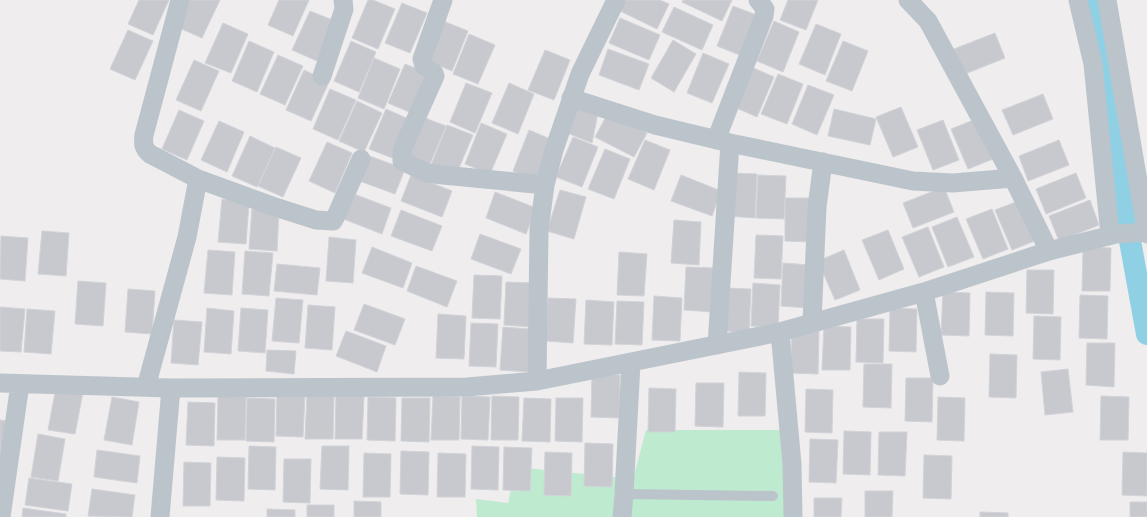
<svg xmlns="http://www.w3.org/2000/svg" width="1147" height="517" font-family="Rubik,sans-serif">
  <rect width="100%" height="100%" fill="#efeded"/>
  <path fill="#beead0" d="M646,430H786V517H477L476,499L508,503L516,467L633,479Z"/>
  <g fill="none" stroke-linecap="round" stroke-linejoin="round">
    <path stroke="#8fd0e4" stroke-width="22" d="M1095,0L1118,175L1147,334"/>
  </g>
  <path fill="#c7c9cf" stroke="#d1d3d8" d="M139,0H169L153,35L128,24Z
    M189,0H220L202,38L177,27Z
    M279,0H309L293,36L268,25Z
    M368,0H373L395,9L378,49L352,38Z
    M623,0H660L669,4L657,29L618,10Z
    M683,0H732L722,21L682,2Z
    M788,0H818L806,30L780,20Z
    M402,3L427,13L410,53L385,43Z
    M733,6L759,16L742,56L717,46Z
    M674,7L713,25L702,50L662,32Z
    M310,11L335,21L317,61L292,50Z
    M620,18L660,35L649,60L609,43Z
    M443,21L468,31L452,71L426,60Z
    M774,21L799,32L783,72L757,61Z
    M223,23L248,34L231,73L205,63Z
    M816,24L841,34L825,75L799,64Z
    M128,30L153,41L135,80L110,69Z
    M995,33L1005,58L965,74L954,49Z
    M469,34L495,45L478,84L453,74Z
    M673,40L696,54L674,92L651,78Z
    M249,41L274,52L257,92L232,81Z
    M351,41L376,52L359,92L334,81Z
    M843,41L868,51L852,91L826,81Z
    M608,49L649,64L639,90L599,75Z
    M545,50L570,60L554,100L528,90Z
    M703,53L729,64L712,103L687,93Z
    M278,55L303,66L285,105L260,94Z
    M374,58L400,69L384,109L358,98Z
    M194,60L219,71L201,111L176,100Z
    M405,64L430,74L414,114L388,103Z
    M749,66L774,77L757,117L732,106Z
    M304,70L329,82L311,121L286,110Z
    M778,74L803,84L787,124L761,114Z
    M466,83L492,93L475,133L450,122Z
    M509,83L534,94L518,134L492,123Z
    M808,85L834,95L817,135L792,124Z
    M330,89L356,100L338,140L313,129Z
    M1043,94L1053,119L1013,135L1002,110Z
    M357,101L382,113L364,152L339,141Z
    M901,107L918,147L893,157L876,117Z
    M386,109L411,120L395,159L369,149Z
    M574,109L598,113L592,143L567,133Z
    M834,109L876,119L870,145L828,136Z
    M179,110L204,121L187,160L162,149Z
    M608,113L647,133L634,157L595,137Z
    M420,116L446,126L429,166L404,156Z
    M976,119L993,159L968,169L951,129Z
    M943,120L959,160L933,170L917,130Z
    M219,121L244,132L227,172L201,160Z
    M481,123L507,134L490,174L465,164Z
    M447,125L473,135L456,175L431,165Z
    M529,130L555,141L538,181L513,171Z
    M250,136L275,148L257,187L232,176Z
    M573,137L598,147L582,187L556,177Z
    M645,140L670,150L654,190L628,179Z
    M1059,140L1069,165L1028,181L1019,156Z
    M327,142L352,153L335,193L309,181Z
    M276,147L301,158L283,197L258,186Z
    M605,149L630,159L614,199L588,189Z
    M364,154L405,169L395,194L354,179Z
    M729,173L757,174L755,218L727,216Z
    M1076,173L1086,198L1046,214L1036,189Z
    M411,175L452,191L442,217L401,201Z
    M681,175L721,191L712,216L671,201Z
    M758,175L786,176L784,219L756,218Z
    M944,187L954,212L913,228L903,203Z
    M560,190L586,197L574,239L547,231Z
    M495,192L536,208L526,234L486,218Z
    M351,193L391,208L382,234L341,218Z
    M785,198H813L812,242L785,241Z
    M222,199L249,202L246,244L218,242Z
    M1021,200L1037,240L1012,250L995,210Z
    M1090,200L1099,225L1059,241L1049,216Z
    M252,209L279,211L277,251L249,249Z
    M992,209L1008,249L983,259L966,219Z
    M401,210L442,226L432,251L391,236Z
    M957,217L974,257L948,267L932,227Z
    M674,220L701,222L699,265L671,263Z
    M928,227L944,267L919,277L902,237Z
    M888,230L904,269L879,280L862,240Z
    M42,231L69,233L66,276L38,274Z
    M480,234L521,249L511,274L471,259Z
    M756,235L783,236L781,279L754,278Z
    M1,236L28,238L25,281L0,279Z
    M329,237L356,240L353,283L326,281Z
    M372,247L412,263L403,288L362,273Z
    M1083,247L1111,248L1110,291H1082Z
    M208,250L235,252L232,295L204,293Z
    M844,250L860,290L835,300L818,261Z
    M245,251L273,253L269,296L242,294Z
    M619,252L647,254L644,296L617,295Z
    M783,263L810,265L808,308L781,306Z
    M277,264L320,268L317,295L274,291Z
    M416,266L457,281L447,307L407,291Z
    M686,267L714,268L712,312L684,310Z
    M1027,270H1054L1053,314L1026,313Z
    M474,275L502,276L500,319L472,318Z
    M78,281L106,283L103,326L75,324Z
    M506,282L534,283L531,327L504,325Z
    M753,283L780,285L778,327L751,326Z
    M724,288L751,289L749,332L721,331Z
    M128,289L155,291L152,334L125,332Z
    M943,292L970,293L969,336L941,335Z
    M986,292L1014,293L1013,336L985,335Z
    M1080,295L1108,296L1107,339L1079,338Z
    M654,296L682,298L680,341L652,340Z
    M276,298L303,300L299,343L272,341Z
    M548,298L576,299L573,343L546,341Z
    M586,300L614,302L612,345L584,344Z
    M617,301L644,302L642,345L615,344Z
    M364,304L405,319L395,345L354,330Z
    M308,305L335,307L332,350L305,348Z
    M0,307L25,309L21,352L0,351Z
    M207,308L234,311L231,354L204,352Z
    M241,308L268,310L265,353L238,351Z
    M890,308L917,309L916,352L889,351Z
    M27,309L55,311L51,354L24,352Z
    M438,314L466,316L464,359L436,358Z
    M1034,316L1061,317L1060,360L1033,359Z
    M857,319H884L883,363L856,362Z
    M174,320L202,322L198,365L171,363Z
    M471,323L498,324L496,367L469,366Z
    M824,326L851,327L850,370H822Z
    M503,327L530,329L528,372L500,370Z
    M792,330H819L818,374L791,373Z
    M346,331L386,346L377,372L336,356Z
    M1087,343H1115L1114,387L1086,385Z
    M267,350L296,351L294,374L266,371Z
    M990,354L1017,355L1016,398L989,397Z
    M864,364H892L891,408L863,407Z
    M1068,369L1073,412L1045,415L1041,372Z
    M739,372L766,373L765,416H738Z
    M592,374L620,375L619,418L591,417Z
    M906,378H933L932,422L905,421Z
    M696,383H724L723,427L695,426Z
    M56,387L83,392L75,434L48,430Z
    M649,388L676,389L675,432H648Z
    M806,389L833,390L832,433L805,432Z
    M277,393L305,394L303,437L276,436Z
    M307,395L334,396L333,439H305Z
    M336,395L364,396L362,439H335Z
    M218,396L246,397L245,440H217Z
    M433,396L460,397L459,440H431Z
    M462,396L490,397L488,440L461,439Z
    M492,396L519,397L518,440H491Z
    M1101,396L1129,397L1128,440H1100Z
    M112,397L139,402L132,445L104,440Z
    M368,397L396,398L395,441L367,440Z
    M938,397L965,398L964,441L937,440Z
    M247,398L275,399L274,442L246,441Z
    M402,398H430L429,442L401,441Z
    M524,398L551,399L550,442L522,441Z
    M556,398H583L582,442L555,441Z
    M188,402L215,403L214,446L186,445Z
    M0,420L12,422L0,463Z
    M844,431L871,432L870,475L843,474Z
    M879,432H907L905,476L878,475Z
    M38,434L65,439L58,481L31,477Z
    M810,439L838,440L836,483L809,482Z
    M585,443L613,444L612,487L584,486Z
    M249,446L276,447L275,490L248,489Z
    M322,446H349L348,490L320,489Z
    M472,446L499,447L498,490L471,489Z
    M504,447L532,448L530,491L503,490Z
    M97,450L140,456L137,483L94,477Z
    M401,451L429,452L428,495L400,494Z
    M545,452L572,453L571,496L544,495Z
    M1123,452L1147,453V496L1122,495Z
    M364,453L391,454L390,497H363Z
    M438,453L466,454L465,497H437Z
    M924,455L952,456L951,499L923,498Z
    M217,457L245,458L244,501L216,500Z
    M284,459H311L310,503L283,502Z
    M184,462L211,463L210,506H183Z
    M29,478L72,484L68,511L25,505Z
    M92,489L135,495L132,517L88,516Z
    M865,491H893L892,517H865Z
    M814,498H842L841,517H814Z
    M354,501L381,502V517H354Z
    M1130,502H1147V517H1130Z
    M307,505H334V517H307Z
    M23,508L66,514V517H22Z
    M267,509L295,510V517H267Z
    M980,512L1008,513V517H980Z"/>
  <g fill="none" stroke-linecap="round" stroke-linejoin="round">
    <path stroke="#bcc4cb" stroke-width="10" d="M624,494L773,496"/>
    <path stroke="#bcc4cb" stroke-width="19" d="M180,0L144,135C143,144 143,148 150,154L198,179L272,206L316,220L333,221L336,216L361,159
      M443,0L422,59L424,66L434,73L435,76L402,150V161L427,173L443,175L545,185
      M908,0L928,21L1013,178L1049,251
      M1078,0L1093,64L1110,235
      M1107,0L1147,234
      M322,76L344,9L343,0
      M571,98L655,125L730,143L913,181L953,183L1013,178
      M716,140L764,16L765,9L758,0
      M924,292L940,376
      M812,323L817,207L823,162
      M780,332L792,464L793,517
      M717,345L730,143
      M537,381L539,230L545,185L554,150L580,74L616,0
      M0,383L171,388L467,387L537,381L780,332L924,292L1049,251L1116,234L1147,232
      M146,387L187,237L198,179
      M1,517L20,384
      M160,517L171,388
      M622,517L624,494L631,363"/>
  </g>
</svg>
